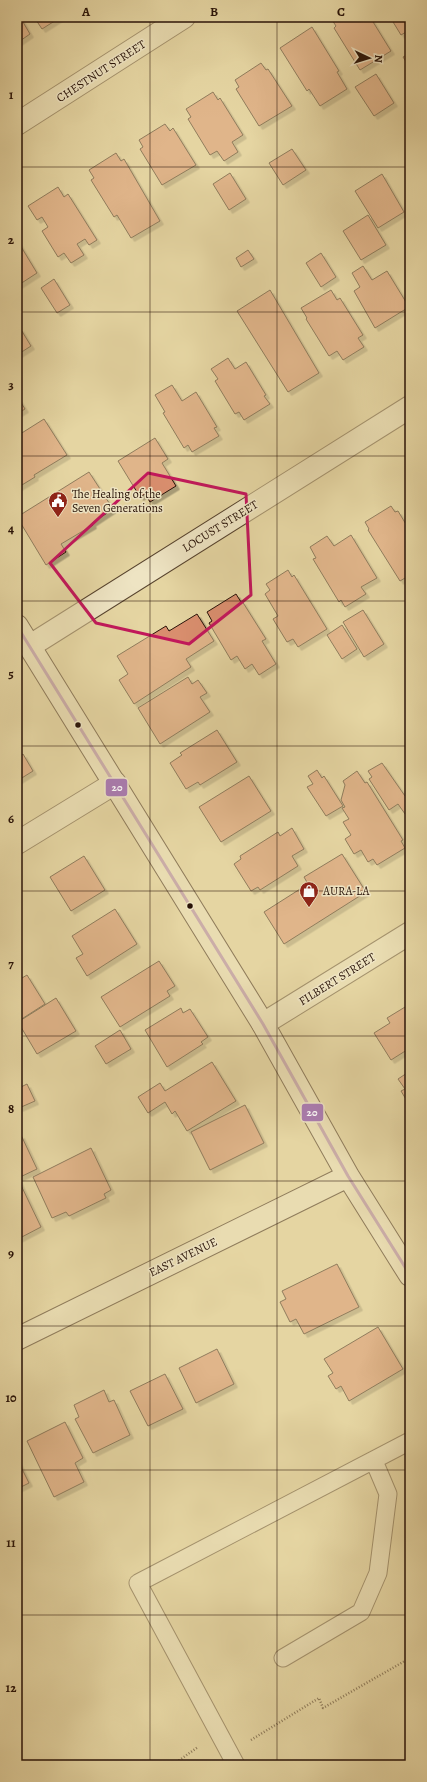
<svg xmlns="http://www.w3.org/2000/svg" width="427" height="1782" font-family="Alegreya,serif">
  <defs>
    <filter id="shadow"><feDropShadow dx="3.5" dy="3.5" stdDeviation="0" flood-color="#0004"/></filter>
  </defs>
  <rect width="100%" height="100%" fill="#e5d5a2"/>
  <filter id="stains"><feTurbulence type="fractalNoise" baseFrequency=".005" numOctaves="4"/><feColorMatrix values="0 0 0 0 .2 0 0 0 0 .09 0 0 0 0 .02 0 0 0 .5 -.17"/></filter>
  <radialGradient id="worn" r=".72"><stop offset=".6" stop-color="#630" stop-opacity="0"/><stop offset="1" stop-color="#630" stop-opacity=".3"/></radialGradient>
  <path fill="#d98e6e" stroke="#281207" filter="url(#shadow)" d="M17,17H20L30,34L17,43Z
    M34,17H61L42,29Z
    M330,17H370L391,51L360,70L334,28L336,26Z
    M390,17H410V40L406,32L401,35Z
    M312,27L339,71L337,72L347,89L320,106L309,89L307,91L280,48Z
    M410,53V68L403,57Z
    M261,63L266,70L268,69L292,106L259,126L236,89L239,87L235,80Z
    M376,74L394,103L374,116L355,87Z
    M213,92L218,100L220,98L243,135L232,142L238,152L224,161L217,151L210,155L188,119L191,117L186,109Z
    M165,124L170,131L173,128L196,165L162,185L140,149L143,147L139,140Z
    M292,149L306,170L283,185L269,163Z
    M116,153L121,161L124,159L160,221L131,238L117,215L114,217L91,180L94,178L89,170Z
    M230,173L246,199L229,210L213,184Z
    M382,174L404,212L378,228L355,191Z
    M58,187L64,197L68,194L97,240L89,245L85,239L77,244L84,255L71,263L64,253L58,257L42,231L48,227L42,217L37,220L28,206Z
    M368,215L386,245L361,260L343,231Z
    M17,240L37,273L17,286Z
    M248,250L254,259L241,267L236,258Z
    M321,253L336,277L321,287L306,263Z
    M363,266L372,280L387,271L409,307L375,328L354,291L360,287L352,273Z
    M54,279L70,305L57,313L41,288Z
    M270,290L319,373L288,392L237,311Z
    M331,290L337,300L340,298L363,335L358,338L364,347L343,360L337,351L329,356L306,319L307,318L301,308Z
    M20,328L31,346L17,355V330Z
    M228,358L235,369L246,362L266,395L264,396L270,404L244,420L239,412L235,414L215,381L218,379L211,369Z
    M172,385L182,401L196,392L217,427L214,428L219,436L192,452L188,445L184,448L163,413L165,412L155,395Z
    M17,396L25,409L17,414Z
    M44,419L67,455L34,475L35,477L17,488V436Z
    M155,438L168,459L162,463L176,486L150,502L145,494L140,497L118,461Z
    M89,472L113,509L92,523L93,525L61,544L66,552L46,565L17,517Z
    M391,506L395,512L398,511L410,531V575L400,581L368,530L369,529L365,522Z
    M351,535L377,578L361,587L366,594L345,607L341,600L339,602L313,559L316,558L310,547L327,536L334,546Z
    M288,570L292,577L294,575L327,629L298,647L293,639L287,642L273,619L278,616L265,594L270,590L266,584Z
    M236,594L241,602L242,601L266,639L262,641L276,664L259,675L252,664L245,669L237,656L231,660L209,623L212,621L207,612Z
    M363,610L384,644L364,657L343,622Z
    M197,614L214,641L186,659L191,667L134,704L119,680L128,674L117,656L166,626L169,631Z
    M342,625L357,649L342,659L327,635Z
    M188,677L192,684L198,680L207,693L200,697L210,712L160,744L138,708Z
    M217,730L237,762L200,785L198,782L186,789L170,763L182,755L180,753Z
    M17,752L20,756L23,754L33,771L17,781Z
    M382,763L405,796L410,793V821L398,804L389,810L369,779L372,777L368,771Z
    M317,770L322,778L324,776L343,806L326,816L307,787L313,784L308,776Z
    M357,771L365,783L367,782L403,840L401,841L405,848L377,865L373,859L368,862L361,850L354,854L345,839L351,835L343,822L349,819L342,808L345,807L341,800L345,785L343,781Z
    M249,776L271,811L221,842L199,807Z
    M292,828L304,849L292,856L298,866L260,890L258,887L251,891L234,864L241,859L240,856L278,832L280,836Z
    M342,854L366,892L284,944L264,912L308,884L304,877Z
    M84,856L105,890L71,911L50,877Z
    M115,909L137,944L87,976L76,958L83,954L72,936Z
    M159,961L175,986L167,991L170,996L120,1027L101,997Z
    M27,975L45,1004L17,1022V981Z
    M56,998L76,1031L37,1054L18,1022Z
    M410,1004V1048L391,1060L374,1033L390,1023L387,1018Z
    M181,1008L183,1013L190,1009L208,1037L201,1042L203,1044L167,1067L145,1030Z
    M120,1030L131,1049L106,1064L95,1046Z
    M212,1062L236,1101L187,1131L175,1111L172,1114L165,1102L148,1113L138,1097L160,1083L165,1091Z
    M410,1071V1106L401,1091L405,1089L398,1079Z
    M27,1084L35,1101L19,1108L17,1104V1089Z
    M245,1105L264,1143L210,1170L191,1132Z
    M21,1135L37,1169L18,1178L17,1137Z
    M91,1148L111,1190L104,1194L106,1198L69,1216L66,1212L52,1218L33,1177Z
    M18,1179L41,1227L18,1239L17,1180Z
    M337,1264L359,1307L304,1334L296,1319L290,1322L280,1302L286,1299L282,1291Z
    M378,1327L403,1369L349,1401L341,1386L336,1389L328,1376L333,1373L324,1359Z
    M217,1349L234,1384L196,1403L179,1368Z
    M165,1374L183,1409L148,1426L130,1391Z
    M104,1390L109,1402L114,1400L130,1435L93,1453L75,1419L79,1417L74,1405Z
    M65,1422L83,1458L75,1463L84,1482L54,1497L27,1441Z
    M17,1459L29,1483L17,1489Z"/>
  <g fill="none" stroke-linecap="round" stroke-linejoin="round">
    <defs>
      <path id="lane" d="M283,1658L361,1612L378,1573L388,1494L374,1461
        M236,1765L138,1583L410,1441"/>
      <path id="street" d="M17,124L184,17
        M30,646L410,407
        M17,843L115,783
        M263,1024L410,933"/>
      <path id="secondary" d="M17,626L263,1024L348,1176L410,1275
        M17,1339L348,1176"/>
    </defs>
    <use href="#lane" stroke="#57432e" stroke-width="19"/>
    <use href="#street" stroke="#57432e" stroke-width="24"/>
    <use href="#secondary" stroke="#281207" stroke-width="24"/>
    <path stroke="#281207" stroke-width="2.5" stroke-dasharray="1 2" stroke-linecap="butt" d="M251,1740L319,1698L323,1708L410,1658
      M174,1764L198,1747"/>
    <use href="#lane" stroke="#eee4c3" stroke-width="17"/>
    <use href="#street" stroke="#eee4c3" stroke-width="22"/>
    <use href="#secondary" stroke="#eee4c3" stroke-width="22"/>
    <defs>
      <path id="bus-1" d="M17,626L263,1024L348,1176L410,1275"/>
    </defs>
    <use href="#bus-1" stroke="#eee4c3" stroke-width="6"/>
    <use href="#bus-1" stroke="#aa7cb0" stroke-width="3"/>
  </g>
  <path d="M0 0H427V1782H0ZM148,473L246,494L251,595L189,644L96,623L50,563Z" fill="#e5d5a2" fill-opacity=".55" fill-rule="evenodd"/>
  <path fill="none" stroke="#c2185b" stroke-width="3" stroke-linejoin="round" d="M148,473L246,494L251,595L189,644L96,623L50,563Z"/>
  <path fill="none" stroke="#281207" stroke-width="1" stroke-opacity="0.55" d="M150,17V1765M277,17V1765M17,167H410M17,312H410M17,456H410M17,601H410M17,746H410M17,891H410M17,1036H410M17,1181H410M17,1326H410M17,1470H410M17,1615H410"/>
  <defs>
    <symbol id="civic-pin" viewBox="-11 -11 22 30"><path d="M0 17L-7.5 6A9.5 9.5 0 1 1 7.5 6Z" fill="#8f2418" stroke="#eee4c3"/><path d="M-.6-6.5H3V-4.5H.6V-3L4-1V1h2V6H-6V1h2V-1L-.6-3ZM-1.2 2.5V6h2.4V2.5Z" fill="#fff"/></symbol>
    <symbol id="shop-pin" viewBox="-11 -11 22 30"><path d="M0 17L-7.5 6A9.5 9.5 0 1 1 7.5 6Z" fill="#8f2418" stroke="#eee4c3"/><path d="M-5-2.5h2.3a2.7 3.5 0 0 1 5.4 0H5L5.5 6h-11ZM-1.5-2.5h3a1.5 2.3 0 0 0-3 0Z" fill="#fff"/></symbol>
  </defs>
  <g fill-rule="evenodd">
    <use href="#civic-pin" x="47" y="490" width="22" height="30"/>
    <use href="#shop-pin" x="298" y="880" width="22" height="30"/>
  </g>
  <g fill="#281207" stroke="#eee4c3" stroke-width="1.5">
    <circle cx="78" cy="725" r="3.5"/>
    <circle cx="190" cy="906" r="3.5"/>
  </g>
  <g text-anchor="middle" stroke-width="3" stroke-linejoin="round" paint-order="stroke">
    <g font-size="12" fill="#281207" stroke="#eee4c3">
      <text transform="translate(101 71) rotate(-33)" y="4">CHESTNUT STREET</text>
      <text transform="translate(220 526) rotate(-32)" y="4">LOCUST STREET</text>
      <text transform="translate(337 979) rotate(-32)" y="4">FILBERT STREET</text>
      <text transform="translate(183 1257) rotate(-26)" y="4">EAST AVENUE</text>
    </g>
    <g font-size="12" fill="#281207" stroke="#eee4c3" text-anchor="start">
      <text x="72" y="498">The Healing of the<tspan x="72" dy="14">Seven Generations</tspan></text>
      <text x="323" y="895">AURA-LA</text>
    </g>
  </g>
  <g stroke="#eee4c3" stroke-width="1.5">
    <rect x="105" y="778" width="23" height="19" rx="4" fill="#aa7cb0"/>
    <rect x="301" y="1103" width="23" height="19" rx="4" fill="#aa7cb0"/>
  </g>
  <g font-size="11" text-anchor="middle" font-weight="bold" fill="#fff">
    <text x="117" y="791">20</text>
    <text x="312" y="1116">20</text>
  </g>
  <rect width="427" height="1782" fill="none" stroke="#e5d5a2" stroke-width="44"/>
  <g transform="translate(369 58) rotate(94)" stroke="#eee4c3" stroke-width="3" paint-order="stroke">
  <path d="M0-3L7 15L0 10L-7 15Z" fill="#281207"/>
  <text y="-6" font-size="11" font-weight="bold" text-anchor="middle" fill="#281207">N</text>
  </g>
  <rect x="22" y="22" width="383" height="1738" fill="none" stroke="#281207" stroke-width="1.5"/>
  <g font-size="13" text-anchor="middle" font-weight="bold" fill="#281207">
    <text x="86" y="16">A</text>
    <text x="214" y="16">B</text>
    <text x="341" y="16">C</text>
    <text x="11" y="99">1</text>
    <text x="11" y="244">2</text>
    <text x="11" y="389">3</text>
    <text x="11" y="533">4</text>
    <text x="11" y="678">5</text>
    <text x="11" y="823">6</text>
    <text x="11" y="968">7</text>
    <text x="11" y="1113">8</text>
    <text x="11" y="1258">9</text>
    <text x="11" y="1402">10</text>
    <text x="11" y="1547">11</text>
    <text x="11" y="1692">12</text>
  </g>
  <rect width="100%" height="100%" filter="url(#stains)"/>
  <rect width="100%" height="100%" fill="url(#worn)"/>
</svg>
